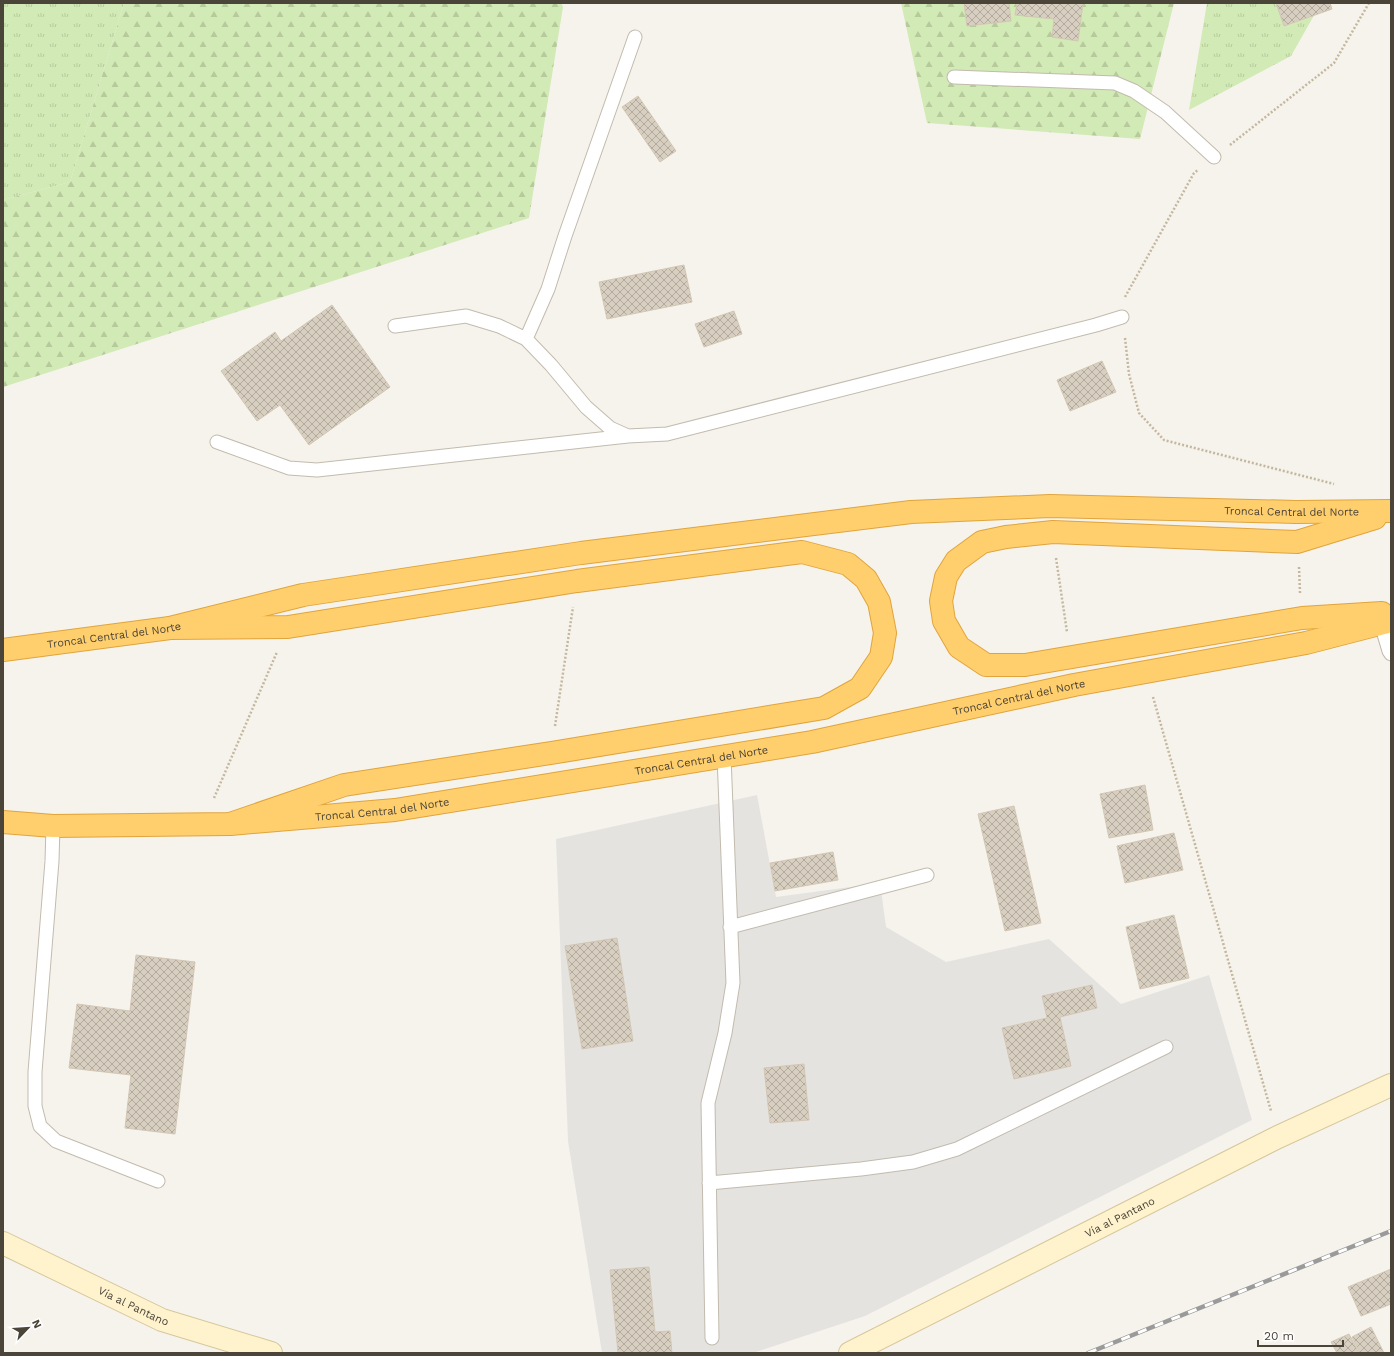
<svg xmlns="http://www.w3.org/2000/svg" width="1394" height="1356" font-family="'Work Sans',sans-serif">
  <defs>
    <pattern id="grass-tufts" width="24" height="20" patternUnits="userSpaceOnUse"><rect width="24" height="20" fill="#d2eab5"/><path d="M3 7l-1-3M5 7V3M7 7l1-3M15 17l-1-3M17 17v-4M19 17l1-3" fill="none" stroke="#b6ca9c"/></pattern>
    <pattern id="forest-firs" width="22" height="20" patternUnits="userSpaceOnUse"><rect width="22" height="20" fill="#d2eab5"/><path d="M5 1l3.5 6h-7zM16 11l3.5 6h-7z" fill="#b6ca9c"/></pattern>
    <pattern id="building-cross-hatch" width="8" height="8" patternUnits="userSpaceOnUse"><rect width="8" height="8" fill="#d8cfc1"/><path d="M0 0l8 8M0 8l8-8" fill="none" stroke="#b1aa9e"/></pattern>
  </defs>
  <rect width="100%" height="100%" fill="#f6f3ec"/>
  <path fill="url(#grass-tufts)" d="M3,3H124L70,182L3,200Z
    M1207,3H1321L1291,56L1189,110Z"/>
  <path fill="url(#forest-firs)" d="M124,3H561L563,7L529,218L3,387V200L70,182Z
    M901,3H1174L1140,139L927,123Z"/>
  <path fill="#e5e3e0" d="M757,795L776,897L880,883L886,927L946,962L1049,939L1121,1004L1209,975L1252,1120L865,1316L753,1353H602L568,1141L556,839Z"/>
  <path fill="url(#building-cross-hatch)" stroke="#d3c7b4" d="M964,3H1009L1011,21L967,26Z
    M1017,3H1083L1078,41L1052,37L1054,19L1015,15Z
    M1276,3H1330L1332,9L1284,26Z
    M638,96L676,151L660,162L622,107Z
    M684,265L692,302L607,319L599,282Z
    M332,305L390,387L309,445L280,405L257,421L221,371L275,332L281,341Z
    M734,311L742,334L704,347L695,324Z
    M1102,361L1116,392L1070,411L1057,380Z
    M1145,785L1153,830L1109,838L1100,794Z
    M1014,806L1041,923L1005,931L978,814Z
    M1174,833L1183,870L1125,883L1117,846Z
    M833,852L838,880L775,891L770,863Z
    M1174,915L1189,978L1140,989L1126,927Z
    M617,938L633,1041L582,1049L565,946Z
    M136,955L195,962L175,1134L125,1128L131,1075L69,1068L77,1004L130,1011Z
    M1092,985L1097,1008L1060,1017L1071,1066L1014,1079L1002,1028L1047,1018L1042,996Z
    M804,1064L809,1120L770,1123L764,1068Z
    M649,1267L655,1332L670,1331L672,1353H618L610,1270Z
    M1391,1269V1304L1361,1316L1348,1287Z
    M1371,1327L1384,1353H1360L1352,1337Z
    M1349,1334L1359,1353H1337L1331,1342Z"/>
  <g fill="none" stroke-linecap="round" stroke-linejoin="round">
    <defs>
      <path id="lane" d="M954,77L1115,83L1134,91L1165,112L1214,157
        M395,326L466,316L499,326L526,339L551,365L586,407L610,428L628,436L667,434L1096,325L1122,317
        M526,339L548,289L565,236L635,37
        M217,442L289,468L317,470L628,436
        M1381,624L1389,651L1391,654
        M53,826L52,861L35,1072V1106L40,1126L56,1141L158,1181
        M730,927L927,875
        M709,1183L861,1169L913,1162L957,1149L1166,1047
        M712,1338L708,1103L725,1033L733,983L724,756"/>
      <g id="secondary">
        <path id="s1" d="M3,1243L162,1320L271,1353"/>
        <path id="s2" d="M850,1353L1278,1137L1391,1085"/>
      </g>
      <g id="highway">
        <path d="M1375,518L1297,542L1053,532L1006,537L982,542L956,561L946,577L941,601L944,621L959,647L986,665H1025L1302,618L1382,613"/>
        <path d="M170,628L288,627L577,581L802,552L848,564L866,579L879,602L885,633L881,657L860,688L824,708L551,753L344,785L230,824"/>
        <path id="s3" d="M3,650L170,628L303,595L581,553L911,512L1050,506L1296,512L1391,511"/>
        <path id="s4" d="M3,822L53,826L230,824L395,810L812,742L1074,685L1306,643L1391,621"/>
      </g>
    </defs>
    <use href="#lane" stroke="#c2bbae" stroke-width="15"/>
    <use href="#secondary" stroke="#d6c79b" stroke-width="24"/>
    <use href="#highway" stroke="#e0a43c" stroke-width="24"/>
    <path stroke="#c4b79f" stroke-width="2.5" stroke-dasharray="2 2" stroke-linecap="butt" d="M1230,145L1334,63L1369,3
      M1125,297L1194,173L1198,170
      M1125,338L1129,374L1139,413L1164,440L1334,484
      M1056,558L1067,632
      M1299,567L1300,593
      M1153,697L1271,1111
      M555,726L573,607
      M214,798L277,652"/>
    <use href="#lane" stroke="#fff" stroke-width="13"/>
    <use href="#secondary" stroke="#fff3cd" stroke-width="22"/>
    <use href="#highway" stroke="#ffcf6e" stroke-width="22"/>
    <defs>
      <path id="rail" d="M1088,1353L1391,1231"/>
    </defs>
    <use href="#rail" stroke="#9a9a9a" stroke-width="4.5"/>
    <use href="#rail" stroke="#fff" stroke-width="3" stroke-dasharray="9" stroke-linecap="butt"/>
  </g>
  <g text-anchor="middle" stroke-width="3" stroke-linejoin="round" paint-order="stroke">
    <g font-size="11" fill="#4b4439" stroke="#fff">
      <text dy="4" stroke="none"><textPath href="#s3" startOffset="1300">Troncal Central del Norte</textPath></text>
      <text dy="4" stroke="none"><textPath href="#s3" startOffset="112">Troncal Central del Norte</textPath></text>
      <text dy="4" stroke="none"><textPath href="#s4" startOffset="1027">Troncal Central del Norte</textPath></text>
      <text dy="4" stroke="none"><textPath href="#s4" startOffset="703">Troncal Central del Norte</textPath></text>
      <text dy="4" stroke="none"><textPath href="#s4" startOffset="380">Troncal Central del Norte</textPath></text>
      <text dy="4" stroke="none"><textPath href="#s2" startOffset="302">Vía al Pantano</textPath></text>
      <text dy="4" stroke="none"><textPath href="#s1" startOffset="145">Vía al Pantano</textPath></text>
    </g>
  </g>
  <rect width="1394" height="1356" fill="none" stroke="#4b4439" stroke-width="8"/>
  <g transform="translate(28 1328) rotate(65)" stroke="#ffffff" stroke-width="3" paint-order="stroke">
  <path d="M0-3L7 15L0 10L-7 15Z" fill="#4b4439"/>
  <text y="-6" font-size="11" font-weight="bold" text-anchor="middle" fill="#4b4439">N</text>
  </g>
  <path d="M1258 1340v6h85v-6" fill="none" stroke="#4b4439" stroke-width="2"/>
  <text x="1264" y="1340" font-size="12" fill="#4b4439" stroke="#ffffff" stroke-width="3" paint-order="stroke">20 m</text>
</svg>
